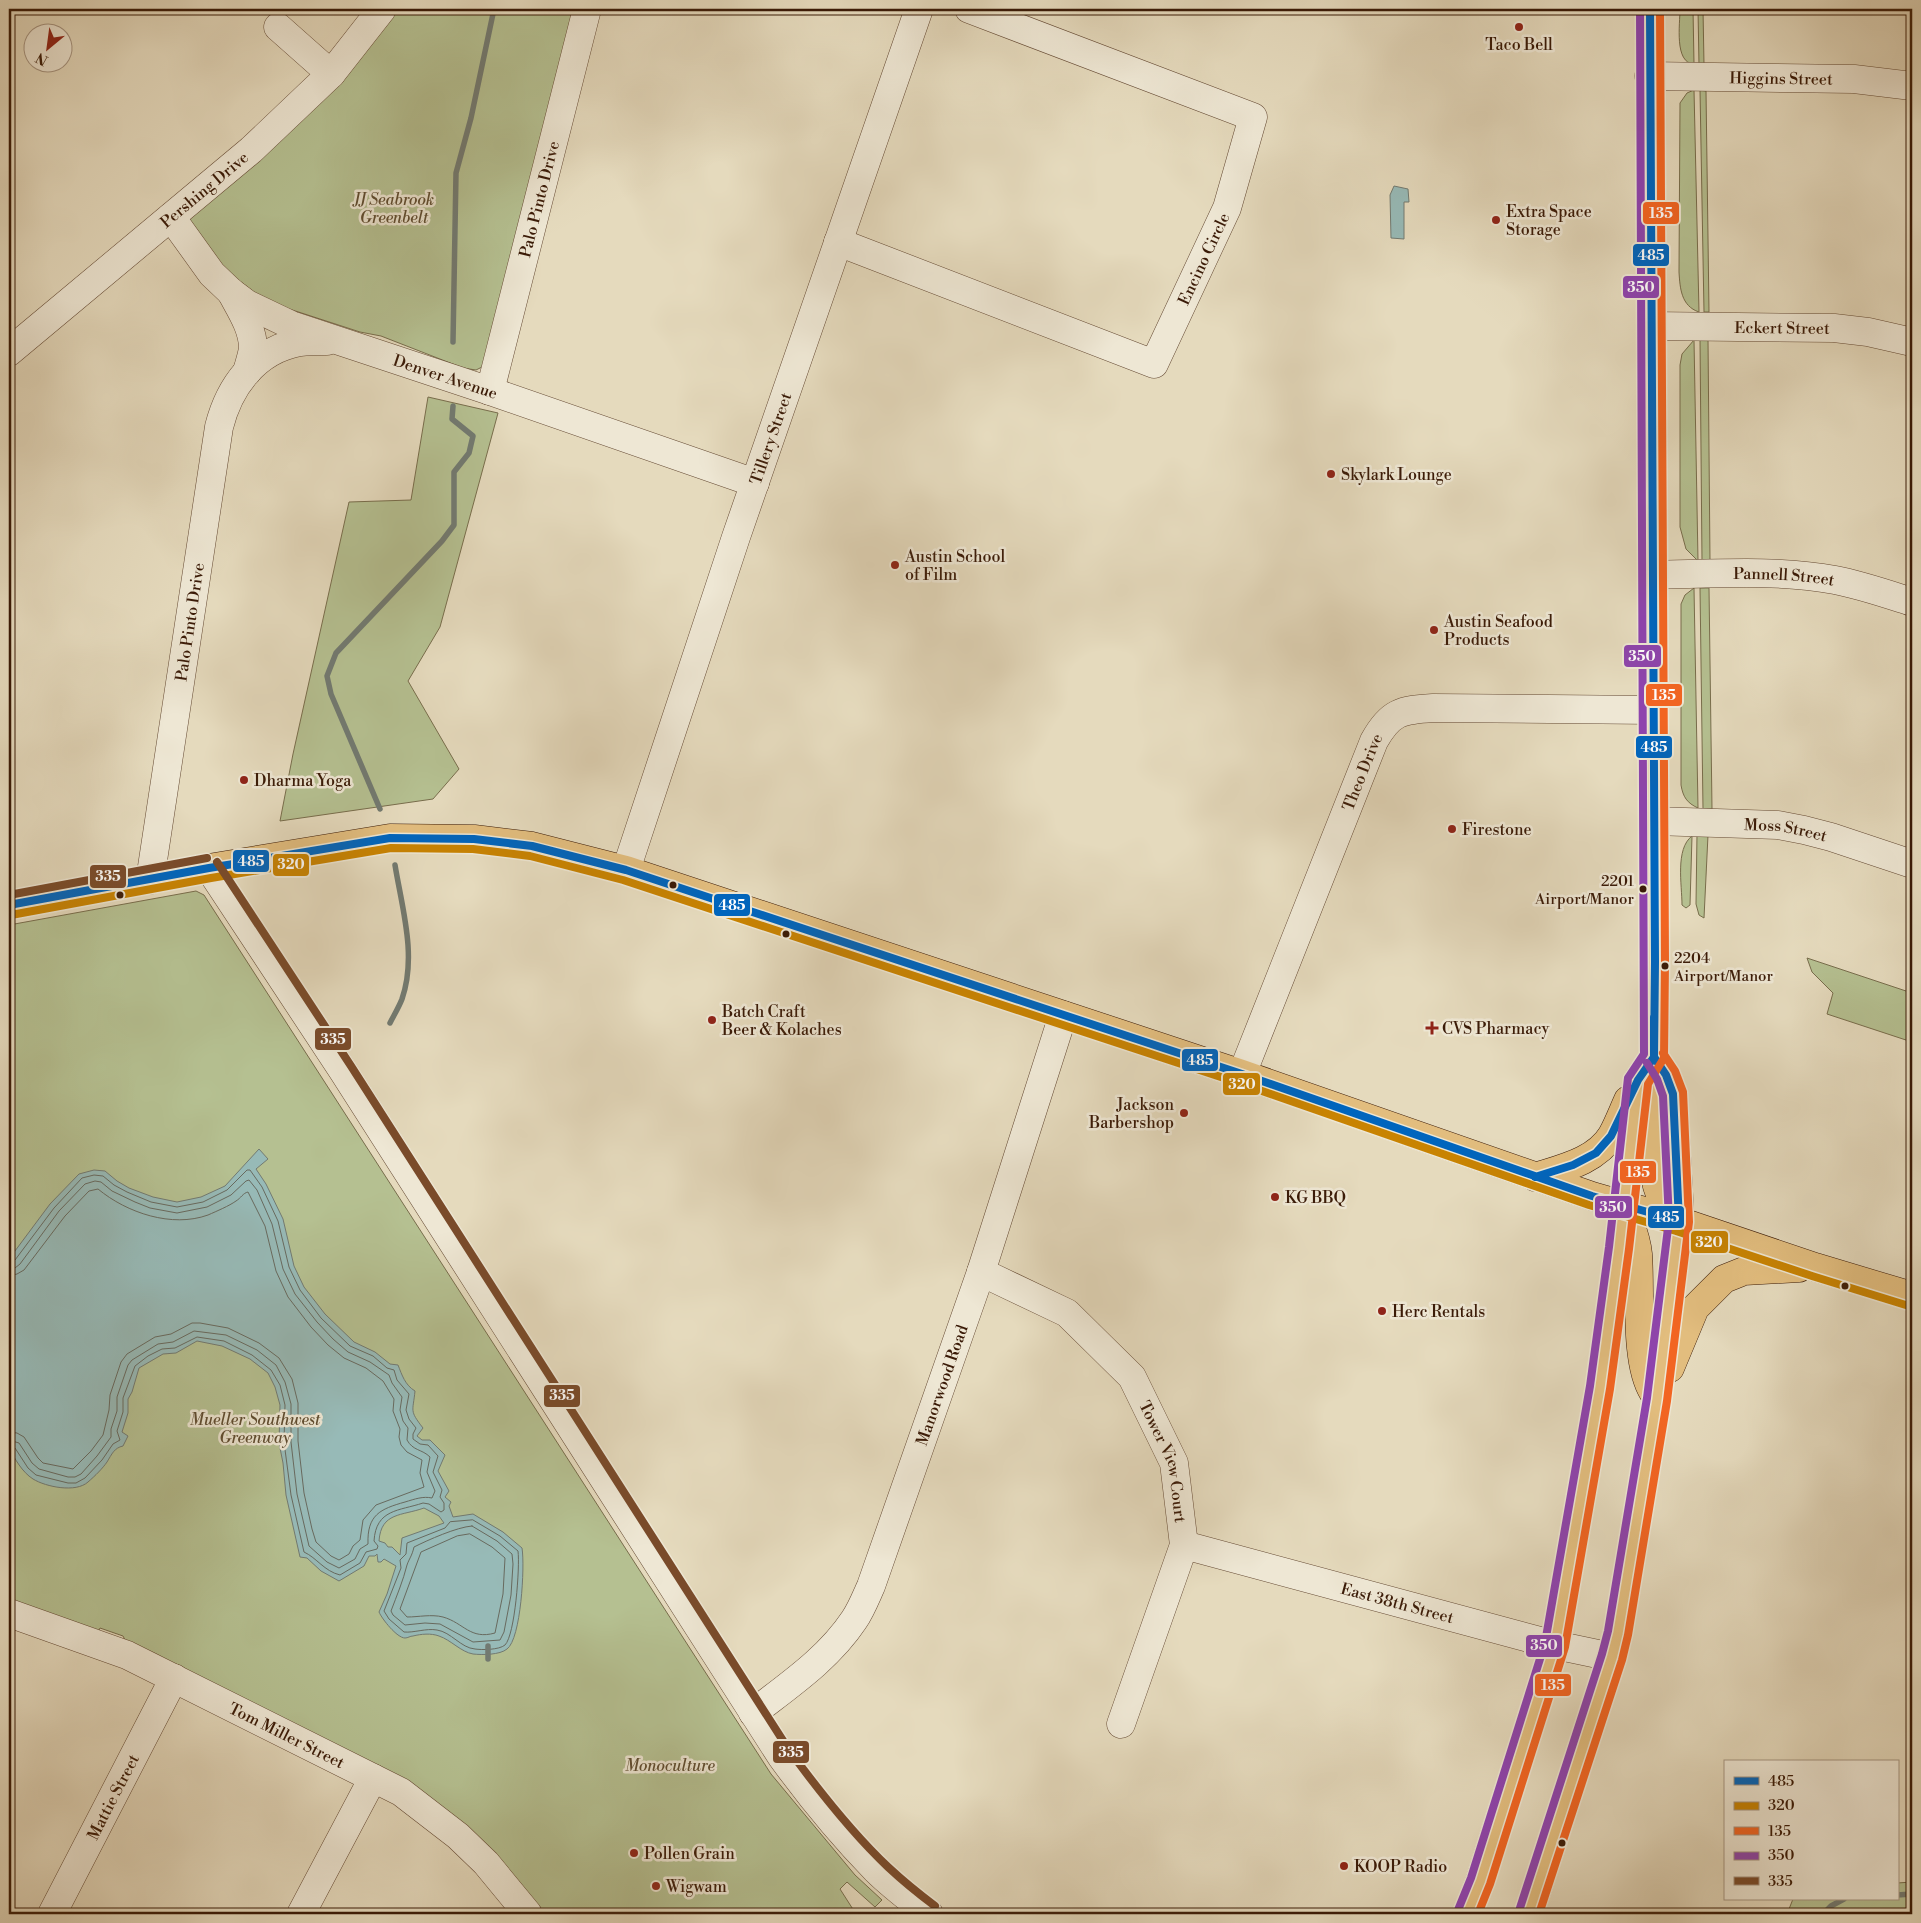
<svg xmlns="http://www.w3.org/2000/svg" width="1921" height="1923" font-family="'Libre Bodoni',serif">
  <rect width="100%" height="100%" fill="#e5dabd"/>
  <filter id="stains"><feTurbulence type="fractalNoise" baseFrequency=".004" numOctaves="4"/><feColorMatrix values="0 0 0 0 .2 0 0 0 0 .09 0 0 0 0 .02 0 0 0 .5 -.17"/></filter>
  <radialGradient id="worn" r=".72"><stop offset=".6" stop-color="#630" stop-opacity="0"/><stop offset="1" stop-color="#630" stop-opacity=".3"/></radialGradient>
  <path fill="#b5c091" stroke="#786d4c" d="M394,9H573L484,366L476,370L463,368L381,336L360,332L280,306L262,298L236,278L217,260L190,225L189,218Z
    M1680,9H1693L1694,64C1674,63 1680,24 1680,9Z
    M1698,9H1703L1704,65H1699Z
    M1694,90L1699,312C1681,306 1680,288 1679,272L1680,103L1687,93Z
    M1700,90L1706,91L1709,312H1704Z
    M1700,339H1708L1710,561H1702Z
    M1694,340L1698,561L1686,549L1680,527V365L1682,354Z
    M428,397L498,413L440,627L408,681L459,769L433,799L280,821L293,754L349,502L411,500Z
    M1694,588L1698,808C1687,803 1683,797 1681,785V604L1685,595Z
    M1700,588H1709L1712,809H1703Z
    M1697,834L1708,835L1704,918L1699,915L1696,904Z
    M1692,836L1690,905L1686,908L1682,905C1682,885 1675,849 1692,836Z
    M196,891L204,895L771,1774L855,1875L882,1900L875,1907L847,1882L840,1889L856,1914H541L519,1882L196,1675L154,1653L125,1640L123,1636L100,1628L98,1632L9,1600V925Z
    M1807,958L1912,993V1042L1827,1014L1833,993L1812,972Z
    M1912,1882V1909L1893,1910L1892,1914H1787L1793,1899H1897V1883Z"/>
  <path fill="#97bab7" stroke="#727a71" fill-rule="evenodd" d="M1394,186L1408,189L1409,202H1404V239L1391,238L1390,195Z
    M259,1149L268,1159L256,1169L266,1184L283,1219L294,1266L304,1287L325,1314L354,1342L375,1352L390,1364L398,1365C402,1375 405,1385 415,1391C413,1412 409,1410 423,1428L417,1436L422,1440H430L445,1455L438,1471L449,1491L445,1497L451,1502L449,1506L453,1517L473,1514L503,1532L522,1548C525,1566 521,1639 507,1649C500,1655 482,1655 473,1654C461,1652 451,1640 439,1636C431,1633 421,1634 413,1636C410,1636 408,1638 405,1638C397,1638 382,1619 379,1612L387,1594L396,1566L384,1559L381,1562H378L377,1554L375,1556H369L364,1566L339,1581L321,1571L307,1558L300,1557L286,1495L283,1463L279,1443L280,1405L275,1387L268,1373L250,1359L222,1346L197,1341L176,1353L163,1354L139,1368L132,1392L128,1399V1413L122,1432L128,1436L123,1446C114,1448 112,1454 107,1462C103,1468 95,1476 88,1482C76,1493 46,1487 33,1479C22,1472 15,1459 9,1448V1259L50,1204L79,1174L94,1170L105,1171L117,1181L129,1188L153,1197L177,1202L201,1197L225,1186ZM424,1508L439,1516L444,1523L402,1538L400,1555L392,1547H388L385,1543L379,1541C381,1512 402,1516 424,1508Z"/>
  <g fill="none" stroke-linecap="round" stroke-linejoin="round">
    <path stroke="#686a5f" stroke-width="1" d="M9,1262L15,1260L54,1208L82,1178L94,1175L103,1176L114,1185L127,1192L151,1202L177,1207L203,1202L227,1190L247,1170H250L262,1187L278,1221L289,1267L300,1290L321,1318L350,1346L373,1356L387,1368L394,1370L397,1380L409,1394L406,1410L409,1419L416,1428L413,1434V1439L420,1444L428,1445L438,1456L433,1472L442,1490L440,1497L444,1503V1510L441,1512L429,1504L423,1503C399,1511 376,1509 374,1541L378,1546L377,1549L366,1552L360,1563L340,1575C324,1571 317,1558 304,1552L291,1495L284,1442L285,1405L280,1385L271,1370L252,1355L224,1341L197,1337L175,1348L162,1349L148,1356L135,1366L123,1398V1412L117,1431L120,1440L113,1444L102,1460L85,1478L76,1483H68L36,1475L28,1468L15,1448L9,1446
      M9,1268H15L20,1264L59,1211L85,1184L95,1181L101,1182L112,1191L135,1202L150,1208L177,1213L207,1207L231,1195L246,1181L249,1180L257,1190L272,1224L283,1269L295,1294L317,1322L333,1339L348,1352L370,1362L389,1375L392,1383L402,1397L400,1410L403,1421L408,1428L407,1440C413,1451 422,1449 430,1457L427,1472L435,1491L432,1498C423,1496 415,1499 405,1502C380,1509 367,1515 368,1544L360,1549L355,1559L339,1568L327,1562L309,1546L297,1494L291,1442V1404L285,1382L276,1365L257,1350L226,1335L194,1331L173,1342L158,1344L132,1360L128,1365L117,1397V1411L111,1429V1437L97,1456L81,1474L75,1477H68L39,1469L32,1463L19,1443L9,1440
      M9,1276L17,1274L24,1270L65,1216L89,1191L98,1189C127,1213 172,1228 208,1215C217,1211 229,1206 236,1201C241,1198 243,1193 248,1192L265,1226L276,1271L288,1297L311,1327L328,1345L344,1358L366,1368L383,1381L394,1399L393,1411L400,1429L399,1437L401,1445L407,1452L422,1460L420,1473L424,1487L376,1505L363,1520L360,1540L353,1546L349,1554L339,1560L331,1556L316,1542L312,1529L304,1493L298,1441V1403L292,1379L279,1358L259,1343L228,1328L200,1323H192L171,1334L155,1337L127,1354L121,1362L110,1395L109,1410L103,1435L91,1451L73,1469L43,1463L38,1458L24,1437L17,1433L9,1432
      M473,1520L500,1536L518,1551C520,1567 515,1635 505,1645C499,1650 482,1650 475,1649C461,1648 451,1632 437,1630C426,1628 414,1633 404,1632L389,1619L384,1611L401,1568L400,1560L406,1554L407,1543L445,1528L450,1522Z
      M472,1526L497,1541L512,1554L513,1564L511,1595L504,1632L500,1640L473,1642L440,1624L425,1623L405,1625L393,1615L391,1611C397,1595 403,1581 407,1565C409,1559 412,1556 414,1547C428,1540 457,1527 472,1526Z
      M470,1534L492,1547L505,1558L503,1594L495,1633C470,1640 464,1623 443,1617C431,1614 419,1617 407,1617L400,1609L421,1552L457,1536Z"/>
    <path stroke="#727a71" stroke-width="5.5" d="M453,342L456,173L471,118L494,9
      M380,809L331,694L327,676L336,653L442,541L454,525V472L469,453L473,436L452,419L453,406
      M390,1023C394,1015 399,1007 402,999C417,956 402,908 395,865
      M488,1646V1659
      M1897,1895L1912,1894
      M1823,1914L1831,1906L1844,1899"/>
    <defs>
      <g id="minor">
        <path d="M278,27L331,74"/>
        <path id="s1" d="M1649,76L1854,79L1912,86"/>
        <path id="s2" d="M171,217L212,274L231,292L247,304L291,325L490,391L755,483"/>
        <path id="s3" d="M838,242L1154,364L1227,208L1253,117L969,9"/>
        <path d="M231,292C240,309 253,328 253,348C252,356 249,364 247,372"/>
        <path id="s4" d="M1651,326L1834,328L1868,332L1912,342"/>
        <path id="s5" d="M9,352L251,150L331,74L382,9"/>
        <path id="s6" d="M490,391L587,9"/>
        <path id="s7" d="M1652,575C1713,574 1776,569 1835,580C1861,585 1887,594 1912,602"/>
        <path id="s8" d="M1654,821L1778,825L1804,830L1831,837L1912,864"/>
        <path d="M209,868L343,1071L781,1756C810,1796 841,1834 876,1870C892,1886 911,1900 929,1914"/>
        <path id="s9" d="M626,870L736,537L919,9"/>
        <path id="s10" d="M150,880L219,427C229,387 255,350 300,342C309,341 318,341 327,341"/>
        <path id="s11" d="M1242,1074L1374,741C1390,712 1401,710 1433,708L1653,710"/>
        <path id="s12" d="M981,1272L1067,1313L1132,1377L1174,1463L1184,1545L1121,1724"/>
        <path id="s13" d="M1184,1545L1555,1645L1612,1657"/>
        <path id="s14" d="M9,1613L127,1655L401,1792L458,1836L486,1863L528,1914"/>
        <path id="s15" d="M753,1713C789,1685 828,1659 854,1620C861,1610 866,1597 871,1586L981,1272L1063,1015"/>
        <path id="s16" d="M52,1914L174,1678"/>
        <path d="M301,1914L373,1778"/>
      </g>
      <path id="major" d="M9,905L209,868L390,838L474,839L532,846L626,870L1242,1074L1592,1196L1679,1221L1815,1267L1912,1296
        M1643,1090C1657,1119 1650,1152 1656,1182C1659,1197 1669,1210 1679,1221
        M1535,1177C1563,1168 1596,1161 1612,1135C1618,1124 1623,1111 1628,1100
        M1628,1217C1632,1228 1637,1241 1638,1254C1641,1292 1634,1361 1653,1392
        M1670,1368L1695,1308L1724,1279L1744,1271L1799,1268
        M1467,1914L1480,1881L1555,1645L1600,1388L1619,1248L1638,1080L1654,1057L1655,962L1650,9
        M1529,1914L1612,1657L1618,1633L1657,1399L1679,1221V1201L1673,1094L1666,1075L1654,1057"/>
    </defs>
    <use href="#minor" stroke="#654a34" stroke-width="29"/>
    <use href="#major" stroke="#3a1a07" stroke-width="29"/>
    <use href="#minor" stroke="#eee7d4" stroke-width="28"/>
    <use href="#major" stroke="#e2bd7e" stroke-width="28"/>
    <defs>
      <path id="bus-1" d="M9,905L209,868L390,838L474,839L532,846L626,870L1242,1074L1592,1196L1679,1221L1673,1094L1666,1075L1654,1057L1655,962L1650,9
        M1535,1177L1573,1165L1596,1153L1611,1136L1638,1080L1654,1057V1017"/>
      <path id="bus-2" d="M11,915L211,878L391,848L473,849L530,856L623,880L1239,1083L1589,1205L1676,1231L1812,1276L1909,1306"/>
      <path id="bus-3" d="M1478,1914L1490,1884L1565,1647L1610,1389L1629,1249L1648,1084L1664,1058L1665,962L1660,9
        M1539,1914L1622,1660L1628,1635L1667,1401L1689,1222L1683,1092L1675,1071L1663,1053"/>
      <path id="bus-4" d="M1458,1910L1471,1878L1545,1643L1590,1386L1609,1247L1628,1078L1644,1054L1640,9
        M1519,1911L1602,1654L1608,1631L1647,1398L1669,1220L1663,1096L1657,1079L1647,1063"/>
      <path id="bus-5" d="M217,862L351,1066L789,1750C819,1791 851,1832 888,1867C903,1881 919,1894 935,1906
        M9,895L207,858"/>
    </defs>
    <use href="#bus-1" stroke="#eee7d4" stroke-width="11"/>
    <use href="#bus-2" stroke="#eee7d4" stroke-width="11"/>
    <use href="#bus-3" stroke="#eee7d4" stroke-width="11"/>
    <use href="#bus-4" stroke="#eee7d4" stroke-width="11"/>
    <use href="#bus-5" stroke="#eee7d4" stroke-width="11"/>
    <use href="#bus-1" stroke="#0065bd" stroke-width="8"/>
    <use href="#bus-2" stroke="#c88302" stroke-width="8"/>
    <use href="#bus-3" stroke="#f26522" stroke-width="8"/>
    <use href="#bus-4" stroke="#8e44ad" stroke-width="8"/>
    <use href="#bus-5" stroke="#7a4b2a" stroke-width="8"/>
  </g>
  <g fill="#8f2418" stroke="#eee7d4" stroke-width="2">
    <circle cx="1519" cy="27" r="5"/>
    <circle cx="1496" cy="220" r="5"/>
    <circle cx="1331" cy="474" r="5"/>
    <circle cx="895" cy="565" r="5"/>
    <circle cx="1434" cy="630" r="5"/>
    <circle cx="244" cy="780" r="5"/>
    <circle cx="1452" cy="829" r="5"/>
    <circle cx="712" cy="1020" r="5"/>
    <path d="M1429.5 1020.5h5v5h5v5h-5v5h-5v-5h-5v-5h5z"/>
    <circle cx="1184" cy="1113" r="5"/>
    <circle cx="1275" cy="1197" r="5"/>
    <circle cx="1382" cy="1311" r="5"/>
    <circle cx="634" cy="1853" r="5"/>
    <circle cx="1344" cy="1866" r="5"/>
    <circle cx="656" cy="1886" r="5"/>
  </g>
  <g fill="#3a1a07" stroke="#eee7d4" stroke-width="2">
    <circle cx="673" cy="885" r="4.5"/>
    <circle cx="1643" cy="889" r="4.5"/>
    <circle cx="120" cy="895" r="4.5"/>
    <circle cx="786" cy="934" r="4.5"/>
    <circle cx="1665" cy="966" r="4.5"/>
    <circle cx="1845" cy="1286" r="4.5"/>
    <circle cx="1562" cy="1843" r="4.5"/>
  </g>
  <g text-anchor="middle" stroke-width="5" stroke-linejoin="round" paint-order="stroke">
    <g font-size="15" fill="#3a1a07" stroke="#eee7d4" text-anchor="end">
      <text x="1634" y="886">2201<tspan x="1634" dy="18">Airport/Manor</tspan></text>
      <text x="1674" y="963" text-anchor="start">2204<tspan x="1674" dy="18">Airport/Manor</tspan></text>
    </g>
    <g font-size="16" fill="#3a1a07" stroke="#eee7d4" text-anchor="start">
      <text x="1519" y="50" text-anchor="middle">Taco Bell</text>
      <text x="1506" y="217">Extra Space<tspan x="1506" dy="18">Storage</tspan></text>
      <text x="1341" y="480">Skylark Lounge</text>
      <text x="905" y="562">Austin School<tspan x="905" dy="18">of Film</tspan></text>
      <text x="1444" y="627">Austin Seafood<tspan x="1444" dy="18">Products</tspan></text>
      <text x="254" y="786">Dharma Yoga</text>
      <text x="1462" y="835">Firestone</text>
      <text x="722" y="1017">Batch Craft<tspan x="722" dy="18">Beer &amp; Kolaches</tspan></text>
      <text x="1442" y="1034">CVS Pharmacy</text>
      <text x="1174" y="1110" text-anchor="end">Jackson<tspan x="1174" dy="18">Barbershop</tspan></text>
      <text x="1285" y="1203">KG BBQ</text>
      <text x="1392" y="1317">Herc Rentals</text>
      <text x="644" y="1859">Pollen Grain</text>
      <text x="1354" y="1872">KOOP Radio</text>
      <text x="666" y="1892">Wigwam</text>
    </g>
    <g font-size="16" fill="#3a1a07" stroke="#eee7d4">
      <text dy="6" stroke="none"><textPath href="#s1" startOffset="132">Higgins Street</textPath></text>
      <text dy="6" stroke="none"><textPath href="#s5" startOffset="254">Pershing Drive</textPath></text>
      <text dy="6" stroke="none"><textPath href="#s6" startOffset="198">Palo Pinto Drive</textPath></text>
      <text dy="6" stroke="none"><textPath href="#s3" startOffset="455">Encino Circle</textPath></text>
      <text dy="6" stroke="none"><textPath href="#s4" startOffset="131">Eckert Street</textPath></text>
      <text dy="6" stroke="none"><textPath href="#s2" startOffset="328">Denver Avenue</textPath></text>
      <text dy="6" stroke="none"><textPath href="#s9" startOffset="455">Tillery Street</textPath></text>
      <text dy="6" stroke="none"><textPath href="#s7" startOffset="132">Pannell Street</textPath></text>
      <text dy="6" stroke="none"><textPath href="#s10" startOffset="261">Palo Pinto Drive</textPath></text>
      <text dy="6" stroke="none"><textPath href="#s11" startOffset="325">Theo Drive</textPath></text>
      <text dy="6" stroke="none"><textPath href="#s8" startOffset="132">Moss Street</textPath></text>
      <text dy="6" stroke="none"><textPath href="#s15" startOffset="389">Manorwood Road</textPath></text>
      <text dy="6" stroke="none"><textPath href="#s12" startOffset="278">Tower View Court</textPath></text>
      <text dy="6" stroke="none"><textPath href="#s13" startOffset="221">East 38th Street</textPath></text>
      <text dy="6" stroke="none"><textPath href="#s14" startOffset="304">Tom Miller Street</textPath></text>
      <text dy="6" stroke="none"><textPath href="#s16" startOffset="132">Mattie Street</textPath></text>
    </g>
    <g font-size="16" font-style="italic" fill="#5f4c30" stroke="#eee7d4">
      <text x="394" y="205">JJ Seabrook<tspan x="394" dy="18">Greenbelt</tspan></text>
      <text x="255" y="1425">Mueller Southwest<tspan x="255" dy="18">Greenway</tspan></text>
      <text x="670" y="1771">Monoculture</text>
    </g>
  </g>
  <g stroke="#eee7d4" stroke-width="2">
    <rect x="1642" y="201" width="38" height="24" rx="5" fill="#f26522"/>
    <rect x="1632" y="243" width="38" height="24" rx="5" fill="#0065bd"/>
    <rect x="1622" y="275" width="38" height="24" rx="5" fill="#8e44ad"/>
    <rect x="1623" y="644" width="39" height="24" rx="5" fill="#8e44ad"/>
    <rect x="1645" y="683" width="38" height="24" rx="5" fill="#f26522"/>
    <rect x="1635" y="735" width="38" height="24" rx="5" fill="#0065bd"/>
    <rect x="232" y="849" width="38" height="24" rx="5" fill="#0065bd"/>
    <rect x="272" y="853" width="38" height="24" rx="5" fill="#c88302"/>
    <rect x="89" y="864" width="38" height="25" rx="5" fill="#7a4b2a"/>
    <rect x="713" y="893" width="38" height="24" rx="5" fill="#0065bd"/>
    <rect x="314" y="1027" width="38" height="24" rx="5" fill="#7a4b2a"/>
    <rect x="1181" y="1048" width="38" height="24" rx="5" fill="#0065bd"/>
    <rect x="1222" y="1072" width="39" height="24" rx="5" fill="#c88302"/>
    <rect x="1619" y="1160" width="38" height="24" rx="5" fill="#f26522"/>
    <rect x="1594" y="1195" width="39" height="24" rx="5" fill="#8e44ad"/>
    <rect x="1647" y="1205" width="38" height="24" rx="5" fill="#0065bd"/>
    <rect x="1690" y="1230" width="39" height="24" rx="5" fill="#c88302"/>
    <rect x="543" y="1384" width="38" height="24" rx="5" fill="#7a4b2a"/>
    <rect x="1525" y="1634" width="38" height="24" rx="5" fill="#8e44ad"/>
    <rect x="1534" y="1673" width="38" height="24" rx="5" fill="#f26522"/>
    <rect x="772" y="1740" width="38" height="24" rx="5" fill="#7a4b2a"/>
  </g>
  <g font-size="14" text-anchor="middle" font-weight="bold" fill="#fff">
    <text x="1661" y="218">135</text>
    <text x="1651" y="260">485</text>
    <text x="1641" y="292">350</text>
    <text x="1642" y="661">350</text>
    <text x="1664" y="700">135</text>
    <text x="1654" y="752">485</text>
    <text x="251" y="866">485</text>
    <text x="291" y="869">320</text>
    <text x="108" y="881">335</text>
    <text x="732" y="910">485</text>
    <text x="333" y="1044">335</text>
    <text x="1200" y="1065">485</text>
    <text x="1242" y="1089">320</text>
    <text x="1638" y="1177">135</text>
    <text x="1613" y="1212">350</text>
    <text x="1666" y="1222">485</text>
    <text x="1709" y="1247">320</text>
    <text x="562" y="1400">335</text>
    <text x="1544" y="1650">350</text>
    <text x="1553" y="1690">135</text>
    <text x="791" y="1757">335</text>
  </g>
  <rect width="1921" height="1923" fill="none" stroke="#e5dabd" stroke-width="30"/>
  <rect x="10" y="10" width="1901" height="1903" fill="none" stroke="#3a1a07" stroke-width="2.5"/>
  <rect x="15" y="15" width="1891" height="1893" fill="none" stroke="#3a1a07"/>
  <rect x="1724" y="1760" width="175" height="140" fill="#eee7d4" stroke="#a69582"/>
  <rect x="1734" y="1777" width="25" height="8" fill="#0065bd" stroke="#a69582"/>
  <text x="1768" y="1786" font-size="15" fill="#3a1a07">485</text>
  <rect x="1734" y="1802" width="25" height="8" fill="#c88302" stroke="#a69582"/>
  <text x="1768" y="1810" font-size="15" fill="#3a1a07">320</text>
  <rect x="1734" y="1827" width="25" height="8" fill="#f26522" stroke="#a69582"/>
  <text x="1768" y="1836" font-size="15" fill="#3a1a07">135</text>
  <rect x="1734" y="1852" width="25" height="8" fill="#8e44ad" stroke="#a69582"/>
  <text x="1768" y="1860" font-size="15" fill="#3a1a07">350</text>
  <rect x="1734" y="1877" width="25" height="8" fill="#7a4b2a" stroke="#a69582"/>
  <text x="1768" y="1886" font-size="15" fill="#3a1a07">335</text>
  <g transform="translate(48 48) rotate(209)"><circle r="24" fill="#eee7d4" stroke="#a69582"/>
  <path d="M0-4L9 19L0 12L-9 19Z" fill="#8f2418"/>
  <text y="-8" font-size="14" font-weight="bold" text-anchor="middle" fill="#3a1a07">N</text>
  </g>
  <rect width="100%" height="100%" filter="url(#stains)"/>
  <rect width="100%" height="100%" fill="url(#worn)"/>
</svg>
